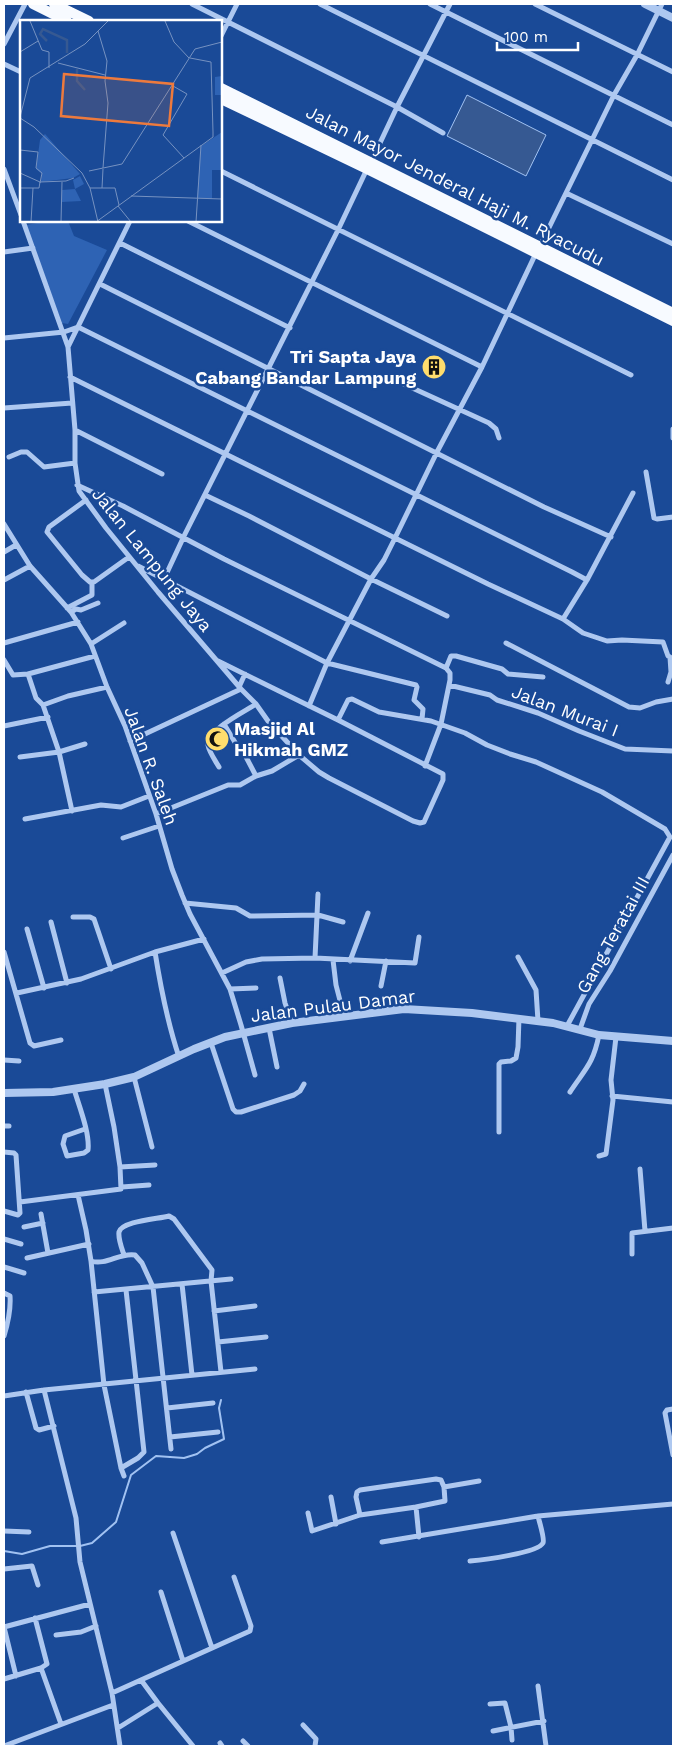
<svg xmlns="http://www.w3.org/2000/svg" width="677" height="1750" font-family="'Work Sans',sans-serif">
  <rect width="100%" height="100%" fill="#1a4a97"/>
  <path fill="#2e63b4" d="M49,221H68L74,236L107,250L68,324L62,323L26,225Z"/>
  <path fill="#365992" stroke="#a1c2f2" d="M467,95L546,135L526,176L447,136Z"/>
  <g fill="none" stroke-linecap="round" stroke-linejoin="round">
    <path stroke="#a1c2f2" stroke-width="2" d="M4,1551L22,1554L50,1546H80L92,1543L116,1522L131,1475L156,1456L184,1458L197,1454L205,1448L224,1439L219,1408L221,1400"/>
    <path stroke="#aec8f0" stroke-width="5" d="M192,4L397,107L443,133
      M320,4L673,180
      M430,4L673,125
      M535,4L673,72
      M221,36L237,4
      M4,44L25,4
      M4,64L21,72
      M371,162L397,107L450,4
      M4,169L21,215
      M221,171L631,375
      M566,193L673,244
      M23,221L68,347L75,430V463L79,491L106,528L158,592L241,689L256,704L268,721L299,755L319,772L329,778L413,821L420,823L424,822L443,780V774L338,720L216,660
      M188,221L482,367
      M120,243L290,328
      M540,246L614,95L637,55L662,4
      M4,252L33,248
      M100,284L544,507L611,537
      M4,338L64,332L78,327L572,572L587,580L563,619
      M68,347L130,221
      M70,377L395,538L437,452L482,367L536,253
      M397,381L489,423L496,429L499,438
      M4,408L72,403
      M673,429V438
      M75,430L162,474
      M9,457L21,452H27L44,467L75,463
      M646,472L654,518L657,519L673,517
      M77,485L123,506L224,559L446,668L450,673V680L441,724L425,766
      M205,495L249,516L371,579L384,560L395,538L488,584L563,619L583,633L607,641L622,640L663,642L668,656L670,657L671,672L668,682
      M86,500L49,527L47,532L82,575L90,582H94L129,557
      M4,524L30,566L71,612L91,644L107,687L125,726L156,814L172,869L182,895L190,914L230,989L241,1025L255,1075
      M4,552L16,545
      M138,566L327,663L416,685L417,687L414,700L423,709L422,719
      M164,579L185,534L338,230L367,169
      M4,580L30,566
      M587,580L633,493
      M67,608L92,595V582
      M71,612L76,609L81,610L98,603
      M4,643L78,622
      M506,643L629,707L640,708L656,702L673,699
      M91,644L124,623
      M4,660L13,675L28,674L36,698L43,705
      M446,668L451,656H456L502,669L508,674L543,677
      M28,674L95,656
      M449,685L490,695L497,700L538,713L579,731L625,749L673,751
      M239,687L245,674
      M309,706L327,663L371,579L447,616
      M338,720L348,700L352,699L379,712L431,721L465,733L487,745L510,754L536,762L602,792L665,829L670,837L567,1026
      M224,724L242,754L245,755L256,776
      M4,726L48,717
      M130,741L241,689
      M20,757L59,752L85,744
      M219,767C215,760 209,752 208,745C208,729 244,712 256,704
      M72,811L59,752L43,705L68,696L107,687
      M156,814L228,785H240L256,776L272,771L299,755
      M25,819L101,805L121,807L149,796
      M123,838L159,826
      M185,903L236,908L250,916L318,915L343,922
      M73,917H90L94,919L111,969
      M51,922L67,983
      M27,929L44,988
      M4,952L30,1043L34,1046L61,1040
      M155,952C161,990 167,1021 179,1057
      M518,957L536,990L538,1021
      M315,958L318,894
      M333,960L336,985L344,1016
      M350,961L368,913
      M222,973L246,962L262,959L315,958L415,963L419,937
      M280,978L285,1003L292,1023
      M381,986L386,961
      M230,989L256,988
      M17,993L81,979L155,952L204,939
      M269,1028L277,1067
      M580,1029L589,1004L610,971L673,855
      M211,1043L233,1109L236,1112H241L294,1095L300,1091L304,1084
      M4,1060L19,1061
      M134,1077L152,1147
      M74,1089C79,1106 90,1133 88,1150L84,1153L67,1156L63,1144L65,1136L85,1129
      M570,1092C586,1068 593,1064 599,1035
      M612,1096L673,1102
      M4,1126H9
      M499,1132V1064L501,1062L511,1061L516,1058L518,1047L519,1018
      M4,1152L14,1153L16,1155L20,1213L18,1215L4,1211
      M599,1156L606,1154L613,1100L611,1080L616,1037
      M120,1167L155,1165
      M640,1169L645,1231
      M122,1187L149,1185
      M78,1195L86,1230L91,1261C106,1266 120,1252 135,1255L142,1263L153,1287L171,1449
      M20,1202L121,1189L120,1167L114,1127L105,1084
      M41,1214L48,1253
      M24,1227L43,1223
      M4,1239L21,1244
      M632,1254V1233L673,1228
      M124,1255C122,1249 118,1239 119,1232C122,1221 158,1219 169,1216L174,1219L212,1270L211,1281L221,1372
      M27,1258L89,1244
      M91,1261L104,1385L121,1468L124,1476
      M4,1267L24,1273
      M182,1284L192,1375
      M94,1292L231,1279
      M4,1293L10,1296C11,1310 8,1323 4,1336
      M214,1311L255,1306
      M218,1342L266,1337
      M44,1390L76,1518L80,1562L112,1693L120,1746
      M26,1392L36,1428L39,1430L54,1426
      M4,1396L44,1390L255,1369
      M167,1408L213,1403
      M673,1409L667,1410L665,1413L673,1455
      M170,1437L218,1432
      M121,1468L138,1458L144,1452L126,1290
      M444,1487L479,1481
      M331,1497L336,1524
      M308,1513L312,1531L360,1515L416,1507L419,1537
      M360,1515L356,1497L357,1492L360,1490L436,1479L441,1480L444,1487L445,1501L416,1507
      M4,1531L29,1532
      M173,1533L212,1648
      M382,1542L538,1516L673,1504
      M470,1561C482,1560 538,1553 543,1543C545,1539 539,1521 538,1516
      M4,1569L32,1566L38,1585
      M161,1592L183,1661
      M56,1635L81,1632L96,1626
      M41,1668L61,1724
      M16,1676L4,1627L90,1604
      M4,1679L41,1668L47,1664L35,1618
      M141,1680L158,1703L193,1746
      M538,1686L546,1746
      M112,1693L250,1631L251,1626L234,1577
      M490,1704L505,1703L511,1727L512,1740
      M303,1725L316,1739L315,1746
      M118,1728L158,1703
      M493,1731L544,1721
      M243,1741L248,1746
      M220,1743L222,1746
      M4,1746L113,1705"/>
    <path stroke="#aec8f0" stroke-width="8" d="M645,4L673,18
      M4,1093L53,1092L105,1084L134,1077L194,1049L225,1037L292,1023L404,1009L472,1013L553,1023L599,1035L673,1041"/>
    <path stroke="#f7faff" stroke-width="10" d="M33,4L67,21
      M54,4L89,21
      M221,88L673,313
      M221,99L367,169L673,321"/>
  </g>
  <defs>
    <symbol id="building-disc" viewBox="-11 -11 22 22"><circle r="9.5" fill="#ffdd6d" stroke="#1a4a97"/><path d="M-4-6H4V6H1V3H-1V6H-4ZM-2.5-4.3h1.7v1.8h-1.7ZM.8-4.3h1.7v1.8H.8ZM-2.5-1h1.7V.8h-1.7ZM.8-1h1.7V.8H.8Z" fill="#111"/></symbol>
    <symbol id="mosque-disc" viewBox="-11 -11 22 22"><circle r="9.5" fill="#ffdd6d" stroke="#1a4a97"/><path d="M3.5-4.9A6 6 0 1 0 3.5 4.9A5 5 0 1 1 3.5-4.9Z" fill="#111"/></symbol>
  </defs>
  <g fill-rule="evenodd">
    <use href="#building-disc" x="420" y="353" width="28" height="28"/>
    <use href="#mosque-disc" x="203" y="725" width="28" height="28"/>
  </g>
  <g text-anchor="middle" stroke-width="5" stroke-linejoin="round" paint-order="stroke">
    <g font-size="18" fill="#fff" stroke="#1a4a97">
      <text transform="translate(455 186) rotate(27)" y="6">Jalan Mayor Jenderal Haji M. Ryacudu</text>
      <text transform="translate(152 560) rotate(51)" y="6">Jalan Lampung Jaya</text>
      <text transform="translate(565 711) rotate(21)" y="6">Jalan Murai I</text>
      <text transform="translate(151 766) rotate(70)" y="6">Jalan R. Saleh</text>
      <text transform="translate(613 935) rotate(-61)" y="6">Gang Teratai III</text>
      <text transform="translate(333 1006) rotate(-7)" y="6">Jalan Pulau Damar</text>
    </g>
    <g font-size="18" font-weight="bold" fill="#fff" stroke="#1a4a97" text-anchor="end">
      <text x="416" y="363">Tri Sapta Jaya<tspan x="416" dy="21">Cabang Bandar Lampung</tspan></text>
      <text x="234" y="735" text-anchor="start">Masjid Al<tspan x="234" dy="21">Hikmah GMZ</tspan></text>
    </g>
  </g>
  <g transform="translate(20 20)">
    <rect width="202" height="202" fill="#1a4a97"/>
    <path d="M202,56V75H195V57ZM202,112V150H192V179L177,178L181,126ZM25,114L60,154L53,158L21,162L22,154L16,149L20,120ZM60,156L64,164L55,169L61,181L42,182V170L55,169L53,160Z" fill="#2e63b4"/>
    <path fill="none" stroke="#365992" stroke-width="2.5" d="M27,21L20,14L23,9L47,20V33M57,49V61L65,70"/>
    <path fill="none" stroke="#7692c1" stroke-width="1" d="M10,1L22,30L29,32V48M145,1L154,22L169,38M78,11L87,41L85,61L88,83L83,148M0,32L18,21M170,38L191,42M191,42L193,112M38,43L85,55M153,66L167,74L143,115L164,138M0,97L10,58L65,24L88,1M0,98L14,107L62,153L70,168L78,202M0,130L18,132L16,148L22,153L20,163M69,151L102,144L175,29L202,22M0,153L20,162L46,161L54,158M0,168H19L20,162M70,168H95L99,185M82,168L83,149M111,176L202,179M98,186L111,202M11,202L13,168M41,202L42,162M76,202L193,117V112M176,202L181,125"/>
    <path fill="#ed7a3d" fill-opacity="0.15" stroke="#ed7a3d" stroke-width="2.5" d="M44,54L153,64L149,106L41,96Z"/>
    <rect width="202" height="202" fill="none" stroke="#fff" stroke-width="2.5"/>
  </g>
  <rect width="677" height="1750" fill="none" stroke="#ffffff" stroke-width="10"/>
  <path d="M497 42v8h81v-8" fill="none" stroke="#ffffff" stroke-width="2.5"/>
  <text x="504" y="42" font-size="15" fill="#ffffff" stroke="#1a4a97" stroke-width="4" paint-order="stroke">100 m</text>
</svg>
